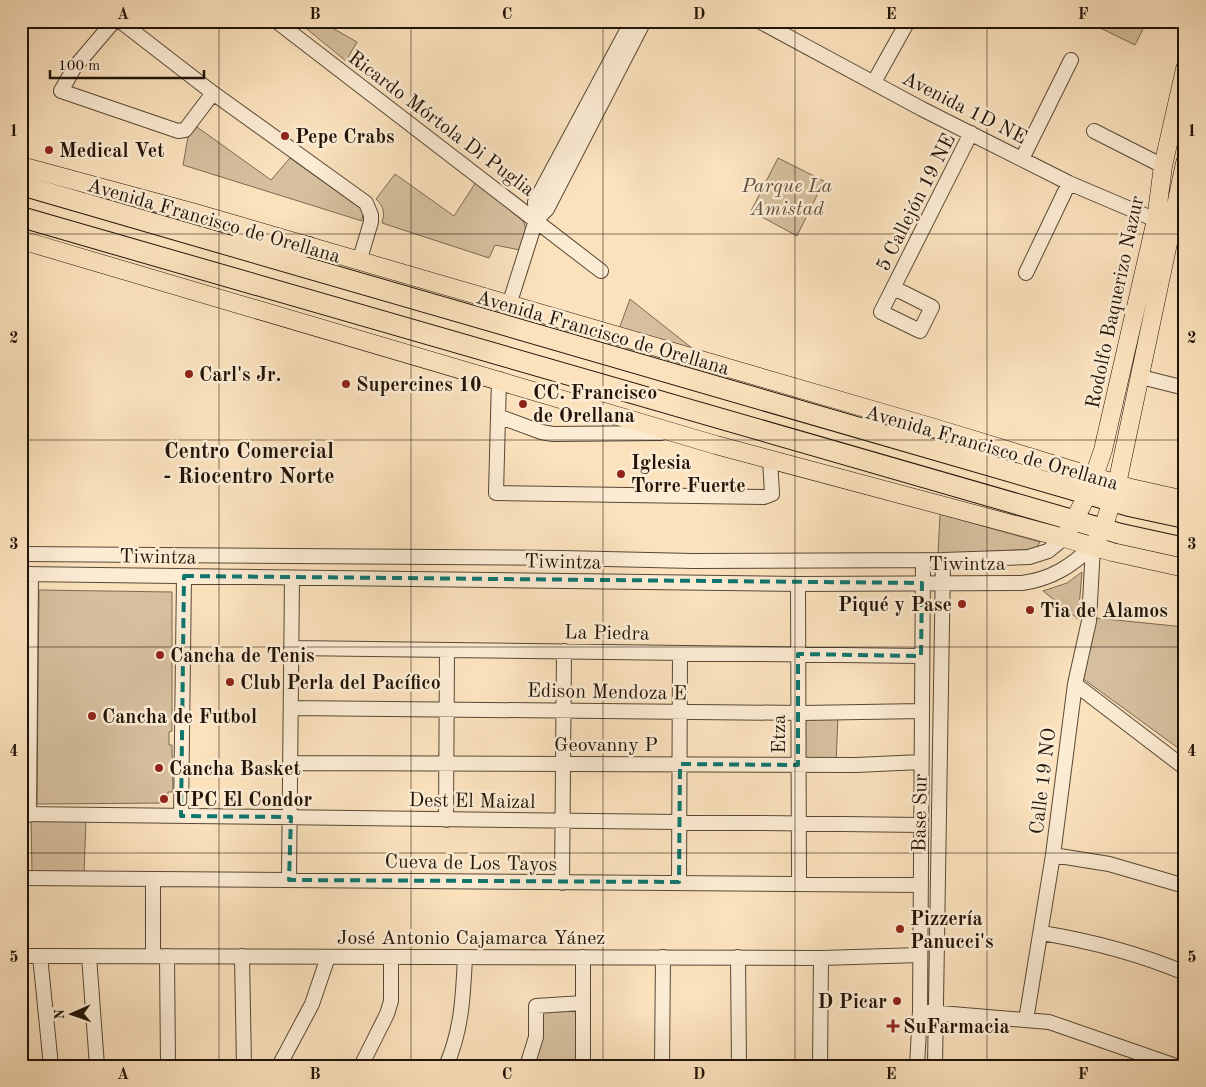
<svg xmlns="http://www.w3.org/2000/svg" width="1206" height="1087" font-family="'Old Standard TT',serif">
  <rect width="100%" height="100%" fill="#fbe2bd"/>
  <filter id="stains"><feTurbulence type="fractalNoise" baseFrequency=".004" numOctaves="4"/><feColorMatrix values="0 0 0 0 .2 0 0 0 0 .09 0 0 0 0 .02 0 0 0 .5 -.17"/></filter>
  <radialGradient id="worn" r=".72"><stop offset=".6" stop-color="#630" stop-opacity="0"/><stop offset="1" stop-color="#630" stop-opacity=".3"/></radialGradient>
  <path fill="#d6bf9e" stroke="#7c6a53" d="M304,21H320L357,42L346,61L302,25Z
    M1086,21H1147L1135,45Z
    M197,127L271,180L290,158L360,208L363,212L362,221L183,165L188,137Z
    M778,158L824,181L797,236L751,211Z
    M395,174L454,216L476,182L524,222L526,231L520,250L495,245L489,258L382,223C385,212 384,207 376,199Z
    M630,299L707,360L619,329Z
    M940,514L1040,542L1036,549L938,554Z
    M1082,572L1078,619L1043,591L1067,583Z
    M39,590L172,592V731L169,732V745H172L173,792H168V803L37,804Z
    M1095,618L1185,627V753L1082,678Z
    M802,713L838,715L836,765L802,763Z
    M31,818H86L84,874L32,873Z
    M580,1006V1066H531L539,1007Z"/>
  <g fill="none" stroke-linecap="round" stroke-linejoin="round">
    <defs>
      <path id="minor" d="M114,21L74,68L61,91L178,131L185,130L213,93
        M120,21L213,93L366,203L371,215V222L359,262
        M276,21L601,271
        M759,21L922,109L1069,183L1156,220
        M874,82L908,21
        M1094,131L1163,166
        M1022,159L1071,60
        M536,220L547,209L644,21
        M1026,273L1069,183
        M894,288L932,307L920,331L881,312L971,133
        M509,305L536,220L535,202L632,21
        M1141,377L1185,388
        M499,379L496,493L764,497L772,494L770,459
        M498,416L541,432L553,434L662,433
        M21,554L562,558L693,561L943,560L1029,557L1048,551L1064,538
        M21,574L798,584L1022,583C1052,579 1071,566 1093,546
        M798,584L799,883
        M292,648L921,656
        M1075,684L1185,768
        M291,708L802,713L922,711
        M291,763L856,765L921,762
        M21,814L921,825
        M29,815L31,574
        M181,816L184,576
        M446,820L447,650
        M1053,855L1109,864L1185,886
        M21,878L921,885
        M153,879V956
        M289,880L292,578
        M679,882L680,653
        M562,883L564,651
        M1042,933C1090,941 1140,954 1185,973
        M21,956L821,958L920,955
        M40,956L51,1066
        M89,956L97,1066
        M167,956L168,1066
        M242,956L244,1066
        M583,957V1066
        M738,957L739,1066
        M928,1012L1049,1022L1176,1066
        M1026,1020L1053,855L1075,684L1089,621L1093,546
        M279,1066L312,1004L328,957
        M361,1066L387,1014L391,1001V957
        M446,1066C462,1030 463,996 465,957
        M527,1066L536,1037V1006L583,1003
        M662,1066L663,957
        M820,1066L821,958
        M917,1066L920,1011L923,560
        M935,1066L943,560"/>
      <path id="major" d="M21,166L195,213L938,429L1131,488L1185,500
        M21,240L716,445L1064,538L1112,552L1185,568
        M1067,533L1088,494L1103,450L1156,220L1163,166L1185,69
        M1097,539L1103,529L1117,484L1185,163"/>
      <path id="highway" d="M21,185L1129,506L1185,518
        M21,217L1121,534L1185,548
        M242,240L308,247"/>
    </defs>
    <use href="#minor" stroke="#584835" stroke-width="16"/>
    <use href="#major" stroke="#221408" stroke-width="19"/>
    <use href="#highway" stroke="#221408" stroke-width="22"/>
    <use href="#minor" stroke="#fcecd4" stroke-width="14"/>
    <use href="#major" stroke="#fbe2bd" stroke-width="18"/>
    <use href="#highway" stroke="#fbe2bd" stroke-width="20"/>
  </g>
  <path fill="none" stroke="#0f766e" stroke-width="4" stroke-dasharray="10 6" stroke-linejoin="round" d="M184,576L922,583L921,656L798,654V765L680,764L679,882L289,880L291,817L181,816Z"/>
  <path fill="none" stroke="#221408" stroke-width="1" stroke-opacity="0.55" d="M219,21V1066M411,21V1066M603,21V1066M795,21V1066M987,21V1066M21,234H1185M21,440H1185M21,647H1185M21,853H1185"/>
  <g fill="#8f2418" stroke="#fcecd4" stroke-width="2">
    <circle cx="285" cy="136" r="5"/>
    <circle cx="49" cy="150" r="5"/>
    <circle cx="189" cy="374" r="5"/>
    <circle cx="346" cy="384" r="5"/>
    <circle cx="523" cy="404" r="5"/>
    <circle cx="621" cy="474" r="5"/>
    <circle cx="962" cy="604" r="5"/>
    <circle cx="1030" cy="610" r="5"/>
    <circle cx="160" cy="655" r="5"/>
    <circle cx="230" cy="682" r="5"/>
    <circle cx="92" cy="716" r="5"/>
    <circle cx="159" cy="768" r="5"/>
    <circle cx="164" cy="799" r="5"/>
    <circle cx="900" cy="929" r="5"/>
    <circle cx="897" cy="1001" r="5"/>
    <path d="M890.5 1018.5h5v5h5v5h-5v5h-5v-5h-5v-5h5z"/>
  </g>
  <g text-anchor="middle" stroke-width="5" stroke-linejoin="round" paint-order="stroke">
    <g font-size="20" fill="#221408" stroke="#fcecd4">
      <text transform="translate(965 107) rotate(27)" y="7">Avenida 1D NE</text>
      <text transform="translate(442 123) rotate(37)" y="7">Ricardo Mórtola Di Puglia</text>
      <text transform="translate(915 202) rotate(-63)" y="7">5 Callejón 19 NE</text>
      <text transform="translate(214 220) rotate(16)" y="7">Avenida Francisco de Orellana</text>
      <text transform="translate(1114 302) rotate(-78)" y="7">Rodolfo Baquerizo Nazur</text>
      <text transform="translate(603 332) rotate(16)" y="7">Avenida Francisco de Orellana</text>
      <text transform="translate(992 447) rotate(16)" y="7">Avenida Francisco de Orellana</text>
      <text transform="translate(158 556) rotate(1)" y="7">Tiwintza</text>
      <text transform="translate(563 561) rotate(1)" y="7">Tiwintza</text>
      <text x="967" y="570">Tiwintza</text>
      <text transform="translate(607 632) rotate(1)" y="7">La Piedra</text>
      <text transform="translate(607 691) rotate(1)" y="7">Edison Mendoza E</text>
      <text transform="translate(778 734) rotate(-90)" y="7">Etza</text>
      <text x="606" y="751">Geovanny P</text>
      <text transform="translate(1042 781) rotate(-83)" y="7">Calle 19 NO</text>
      <text transform="translate(472 800) rotate(1)" y="7">Dest El Maizal</text>
      <text transform="translate(919 813) rotate(-89)" y="7">Base Sur</text>
      <text transform="translate(471 862) rotate(1)" y="7">Cueva de Los Tayos</text>
      <text x="471" y="944">José Antonio Cajamarca Yánez</text>
    </g>
    <g font-size="20" font-weight="bold" fill="#221408" stroke="#fcecd4" text-anchor="start">
      <text x="295" y="143">Pepe Crabs</text>
      <text x="59" y="157">Medical Vet</text>
      <text x="199" y="381">Carl's Jr.</text>
      <text x="356" y="391">Supercines 10</text>
      <text x="533" y="399">CC. Francisco<tspan x="533" dy="23">de Orellana</tspan></text>
      <text x="631" y="469">Iglesia<tspan x="631" dy="23">Torre Fuerte</tspan></text>
      <text x="952" y="611" text-anchor="end">Piqué y Pase</text>
      <text x="1040" y="617">Tia de Alamos</text>
      <text x="170" y="662">Cancha de Tenis</text>
      <text x="240" y="689">Club Perla del Pacífico</text>
      <text x="102" y="723">Cancha de Futbol</text>
      <text x="169" y="775">Cancha Basket</text>
      <text x="174" y="806">UPC El Condor</text>
      <text x="910" y="925">Pizzería<tspan x="910" dy="23">Panucci's</tspan></text>
      <text x="887" y="1008" text-anchor="end">D Picar</text>
      <text x="903" y="1033">SuFarmacia</text>
    </g>
    <g font-size="20" font-style="italic" fill="#61503c" stroke="#fcecd4">
      <text x="787" y="192">Parque La<tspan x="787" dy="23">Amistad</tspan></text>
    </g>
    <g font-size="22" font-weight="bold" fill="#221408" stroke="#fcecd4">
      <text x="249" y="458">Centro Comercial<tspan x="249" dy="25">- Riocentro Norte</tspan></text>
    </g>
  </g>
  <rect width="1206" height="1087" fill="none" stroke="#fbe2bd" stroke-width="55"/>
  <g transform="translate(72 1014) rotate(268)" stroke="#fcecd4" stroke-width="4" paint-order="stroke">
  <path d="M0-4L9 19L0 12L-9 19Z" fill="#221408"/>
  <text y="-8" font-size="14" font-weight="bold" text-anchor="middle" fill="#221408">N</text>
  </g>
  <path d="M50 70v8h154v-8" fill="none" stroke="#221408" stroke-width="2.5"/>
  <text x="58" y="70" font-size="15" fill="#221408" stroke="#fcecd4" stroke-width="4" paint-order="stroke">100 m</text>
  <rect x="28" y="28" width="1150" height="1032" fill="none" stroke="#221408" stroke-width="2"/>
  <g font-size="16" text-anchor="middle" font-weight="bold" fill="#221408">
    <text x="123" y="19">A</text>
    <text x="315" y="19">B</text>
    <text x="507" y="19">C</text>
    <text x="699" y="19">D</text>
    <text x="891" y="19">E</text>
    <text x="1083" y="19">F</text>
    <text x="14" y="136">1</text>
    <text x="1192" y="136">1</text>
    <text x="14" y="343">2</text>
    <text x="1192" y="343">2</text>
    <text x="14" y="549">3</text>
    <text x="1192" y="549">3</text>
    <text x="14" y="756">4</text>
    <text x="1192" y="756">4</text>
    <text x="14" y="962">5</text>
    <text x="1192" y="962">5</text>
    <text x="123" y="1079">A</text>
    <text x="315" y="1079">B</text>
    <text x="507" y="1079">C</text>
    <text x="699" y="1079">D</text>
    <text x="891" y="1079">E</text>
    <text x="1083" y="1079">F</text>
  </g>
  <rect width="100%" height="100%" filter="url(#stains)"/>
  <rect width="100%" height="100%" fill="url(#worn)"/>
</svg>
